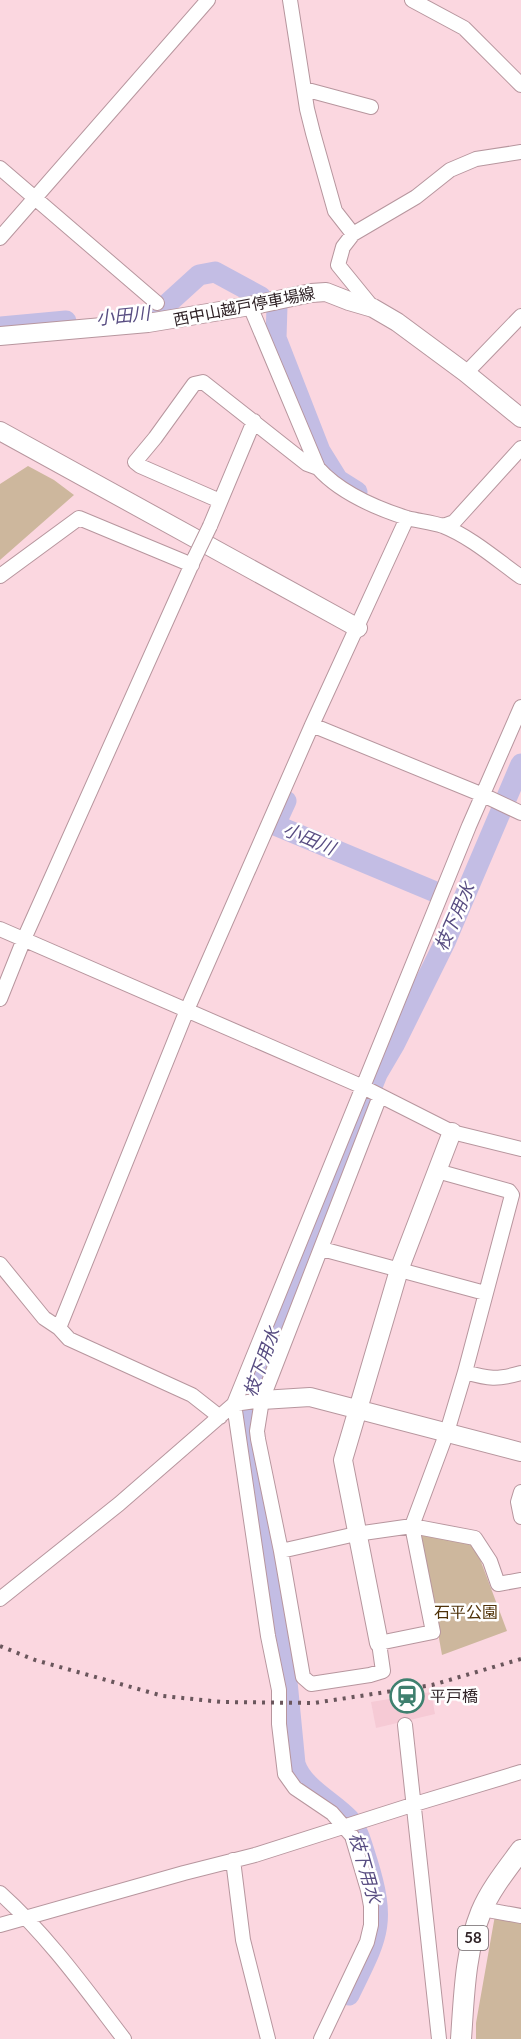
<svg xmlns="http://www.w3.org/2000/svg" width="521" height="2039" font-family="Lato,'Noto Sans JP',sans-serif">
  <rect width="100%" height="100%" fill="#fbd7e0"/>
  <path fill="#f6cad5" d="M431,1692L435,1714L376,1728L371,1702Z"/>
  <path fill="#cdb79d" d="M28,466L54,480L74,495L0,560V484Z
    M420,1532L474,1543L507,1631L442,1655Z
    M497,1904L521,1914V2039H476V2023Z"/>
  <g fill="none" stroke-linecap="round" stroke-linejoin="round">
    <path stroke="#c3bde4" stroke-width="21" d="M277,306L276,338L320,451L338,480L357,492
      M130,316L155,315L199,275L215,272L261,297
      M0,327L66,321
      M286,801L275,825L433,891
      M349,1995C377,1937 387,1925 367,1861C362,1846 359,1831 349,1819C332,1801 303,1788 295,1764L282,1630L257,1512L244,1437L248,1395L377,1074L394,1045L446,940L521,764"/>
    <defs>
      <path id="street" d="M290,0L307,109L313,133L335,211L353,234L343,247L338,265L373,308
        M412,0L464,28L521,85
        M304,89L371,107
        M0,168L157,303
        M353,234L416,197L450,170L476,159L521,152
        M0,238L208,0
        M250,306L318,468C340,493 376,508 407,518C418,521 431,522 443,526C471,537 497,560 521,577
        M466,373L521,316
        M220,501L140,466L135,462L155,438L194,384L203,382L307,464L318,468
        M210,526L254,421
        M443,526L454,522L521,448
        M0,576L79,518L192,565
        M312,725L483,795L521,813
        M0,929L361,1086L452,1132L521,1149
        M0,999L24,939L195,557
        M380,1096L262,1400L257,1431L258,1439L281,1551L303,1677L311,1684L370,1675L383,1671L379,1643L433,1632L412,1526L447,1432L465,1372L512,1195L509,1191L437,1171
        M322,1249L485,1293
        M0,1264L44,1318L59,1328L69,1339L192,1395L220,1417
        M59,1328L187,1010L312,725L407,518
        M465,1372C489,1379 497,1380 521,1373
        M234,1404L268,1636L279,1690V1724L285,1774L295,1788L332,1813L352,1836L368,1890L371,1906V1925L367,1942L321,2039
        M234,1404L262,1400
        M521,1492L518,1502L521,1517
        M281,1551L356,1534L412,1526L475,1538L490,1561L498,1584L521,1580
        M0,1599L119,1504L234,1404L469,826L521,707
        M405,1725L439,2039
        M233,1860L243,1940L268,2039
        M0,1893C48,1936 85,1988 124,2039
        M482,1909L521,1916
        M0,1925L184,1873L255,1855L415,1804L521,1772"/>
      <path id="secondary" d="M0,336L148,323L250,306L311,293L326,292L349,301L373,308L397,322L466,373L521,418
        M0,431L358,628
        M262,1400L310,1397L521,1452
        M379,1643L343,1460L399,1270L452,1132"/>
      <path id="primary" d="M461,2039C464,1997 465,1951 481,1912C490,1890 507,1869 521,1850"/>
    </defs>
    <use href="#street" stroke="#b7969e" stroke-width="16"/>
    <use href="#secondary" stroke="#b7969e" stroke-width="20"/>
    <use href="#primary" stroke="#b7969e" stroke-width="22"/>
    <use href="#street" stroke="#fff" stroke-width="14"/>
    <use href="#secondary" stroke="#fff" stroke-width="18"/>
    <use href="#primary" stroke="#fff" stroke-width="20"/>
    <path stroke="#6a565c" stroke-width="4" stroke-dasharray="3 6" stroke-linecap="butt" d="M0,1646L35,1660L163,1696L222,1702L314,1703L432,1685L521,1659"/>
    <defs>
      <path id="street-bridge" d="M195,557L210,526"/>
    </defs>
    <use href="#street-bridge" stroke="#b7969e" stroke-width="16" stroke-linecap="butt"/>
    <use href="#street-bridge" stroke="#fff" stroke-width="14"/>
  </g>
  <defs>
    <symbol id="station-ring" viewBox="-11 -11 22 22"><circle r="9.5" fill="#fff" stroke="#3f806f" stroke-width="1.5"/><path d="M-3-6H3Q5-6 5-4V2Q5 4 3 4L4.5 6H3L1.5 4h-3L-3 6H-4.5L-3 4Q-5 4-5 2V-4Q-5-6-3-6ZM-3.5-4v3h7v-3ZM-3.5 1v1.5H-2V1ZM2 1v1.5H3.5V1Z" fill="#3f806f"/></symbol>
  </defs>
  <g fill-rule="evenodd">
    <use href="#station-ring" x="388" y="1677" width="38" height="38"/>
  </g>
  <g text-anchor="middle" stroke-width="5" stroke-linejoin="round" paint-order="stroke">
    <rect fill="#fff" stroke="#6e6568" stroke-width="1.5" x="458" y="1926" width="30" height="24" rx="4.5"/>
    <g font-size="15" font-weight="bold" fill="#302327">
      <text x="473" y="1943">58</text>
    </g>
    <g font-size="16" fill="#302327" stroke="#fff">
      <text transform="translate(244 306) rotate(-11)" y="6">西中山越戸停車場線</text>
    </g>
    <g font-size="16" fill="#4f3208" stroke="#fff">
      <text x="466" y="1618">石平公園</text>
    </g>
    <g font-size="16" fill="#302327" stroke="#fff" text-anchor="start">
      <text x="430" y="1702">平戸橋</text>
    </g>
    <g font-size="18" font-style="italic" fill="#584d82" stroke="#fff">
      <text transform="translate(123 316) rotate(-6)" y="6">小田川</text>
      <text transform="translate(309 839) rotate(23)" y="6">小田川</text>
      <text transform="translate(455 917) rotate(-66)" y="6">枝下用水</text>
      <text transform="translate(262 1362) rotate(-70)" y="6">枝下用水</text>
      <text transform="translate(365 1868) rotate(74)" y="6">枝下用水</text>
    </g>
  </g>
</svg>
